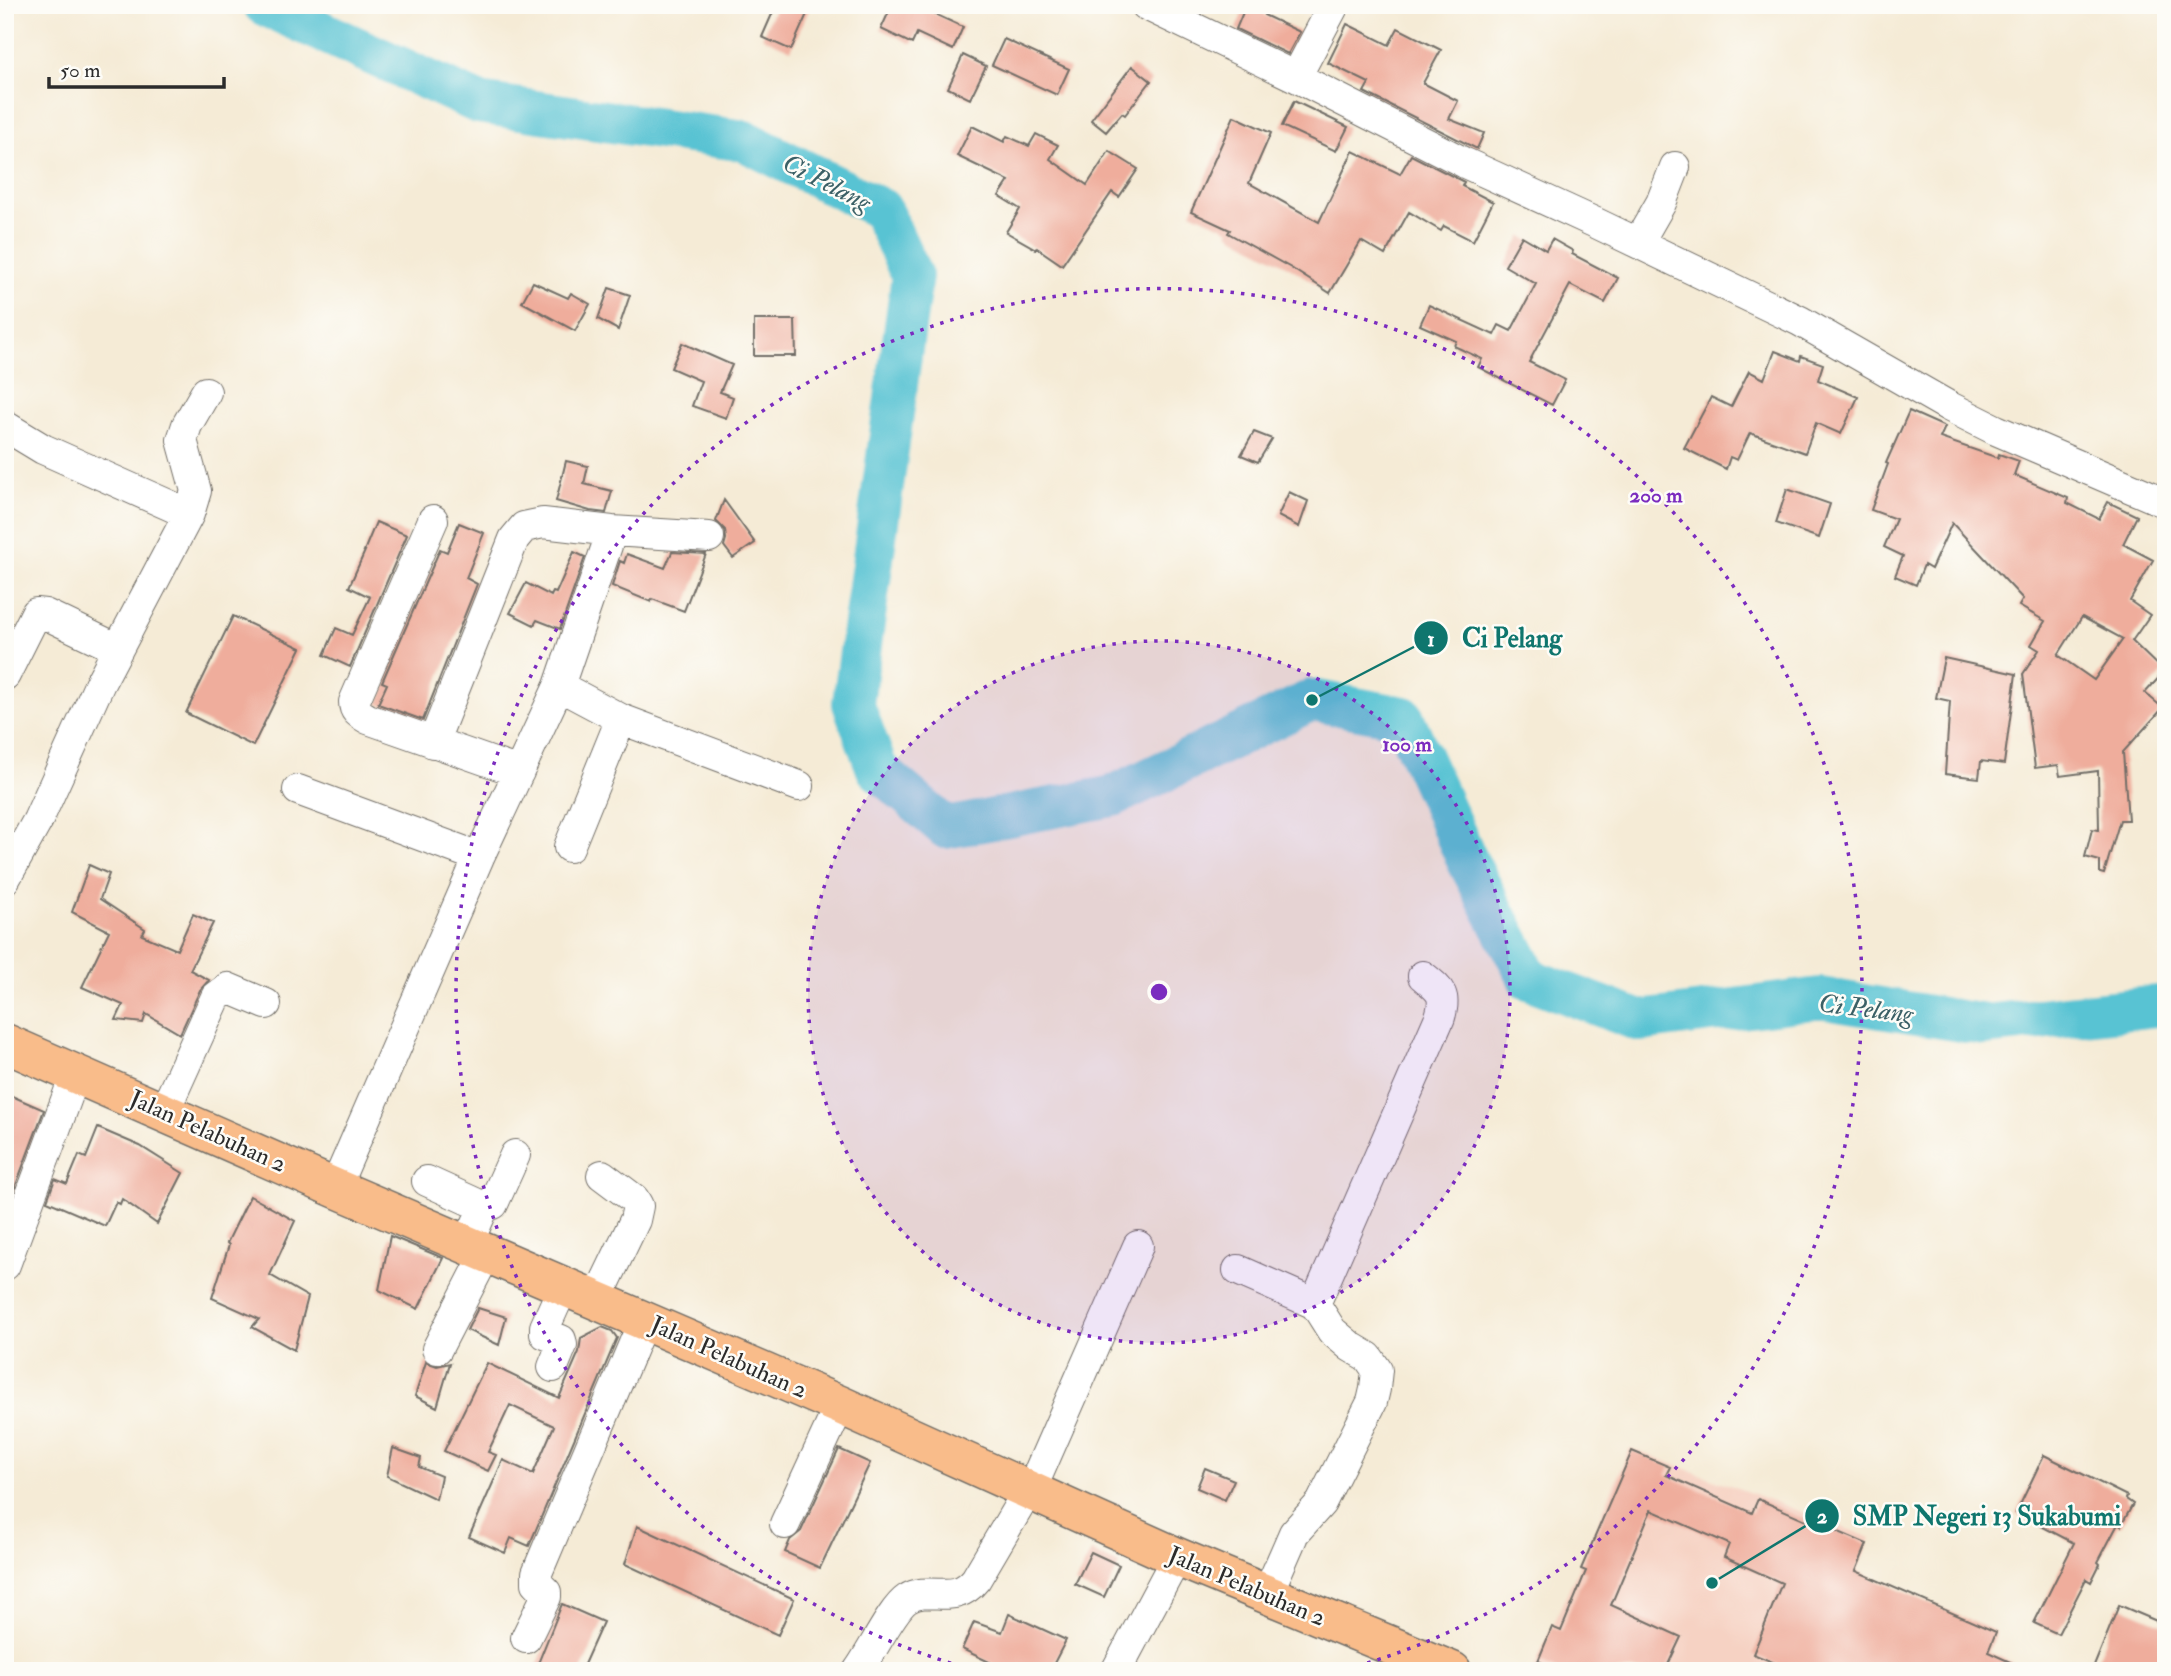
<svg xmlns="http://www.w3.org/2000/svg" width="2171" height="1676" font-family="'IM FELL Double Pica',serif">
  <rect width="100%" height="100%" fill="#fdfcf7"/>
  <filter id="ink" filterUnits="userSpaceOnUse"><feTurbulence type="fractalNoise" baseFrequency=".0143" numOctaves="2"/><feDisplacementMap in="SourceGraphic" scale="14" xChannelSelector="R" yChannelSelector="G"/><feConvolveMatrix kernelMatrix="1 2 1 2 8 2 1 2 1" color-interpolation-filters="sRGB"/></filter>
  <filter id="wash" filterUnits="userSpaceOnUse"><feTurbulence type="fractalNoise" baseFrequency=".00686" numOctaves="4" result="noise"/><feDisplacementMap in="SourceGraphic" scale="28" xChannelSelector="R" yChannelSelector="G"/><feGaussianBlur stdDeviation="1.57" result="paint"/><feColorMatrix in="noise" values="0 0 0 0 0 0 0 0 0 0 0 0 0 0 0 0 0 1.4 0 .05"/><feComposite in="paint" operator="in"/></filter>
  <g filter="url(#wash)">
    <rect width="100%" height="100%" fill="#f5ebd6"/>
    <path fill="#f6d2c3" d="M1630,1448L1871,1538L1815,1671H1533Z"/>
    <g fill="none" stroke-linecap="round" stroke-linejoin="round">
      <path stroke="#58c3d3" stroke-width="42" d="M264,5L478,103L745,141L881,209L912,276L853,703L877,769L946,828L1113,796L1312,700L1403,717L1468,862L1529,979L1640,1021L1820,998L1985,1025L2166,1005"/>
    </g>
    <g id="blocks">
      <path fill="#efad9c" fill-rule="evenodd" d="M776,5H811L791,50L762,37Z
        M892,5H931L928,11L963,27L953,50L917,33L912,44L881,29Z
        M1246,5H1269L1264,15L1300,32L1288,54L1236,29Z
        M1347,24L1389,45L1398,28L1441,50L1423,83L1458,101L1449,119L1484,133L1477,149L1364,92L1369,83L1328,63Z
        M1004,39L1069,69L1057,95L992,65Z
        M963,55L986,66L970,99L948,88Z
        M1132,66L1151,81L1125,115L1122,113L1106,132L1091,120Z
        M1294,101L1348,127L1336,151L1282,126Z
        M1234,116L1271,133L1249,183L1319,222L1353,151L1400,174L1411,155L1464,182L1462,186L1493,202L1473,241L1444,226L1441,231L1409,212L1385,255L1361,241L1330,293L1291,268L1228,233L1230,230L1191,212Z
        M972,126L1004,142L1007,136L1029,146L1036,134L1058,145L1050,159L1087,185L1109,151L1138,169L1119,197L1112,192L1062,265L1037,248L1036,249L1006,232L1020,209L999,196L1009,181L957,156Z
        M1522,236L1546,250L1552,239L1573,251L1572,254L1618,278L1605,303L1570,285L1529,362L1565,380L1552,405L1478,367L1482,359L1454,346L1456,341L1420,325L1429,305L1494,335L1499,325L1511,331L1536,284L1505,266Z
        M533,282L568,298L571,293L590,304L575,331L522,302Z
        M609,288L630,295L618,330L598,319Z
        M754,320H795L796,356H754Z
        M682,343L732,365L720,392L733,397L726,418L692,406L701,381L671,368Z
        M1775,351L1800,361L1801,356L1823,364L1818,380L1858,397L1841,434L1816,423L1805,453L1750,433L1737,460L1730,457L1726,469L1684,448L1711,397L1731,407L1749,371L1764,379Z
        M1909,411L1945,427L1940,438L1998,458L1999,454L2019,461L2014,475L2068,498L2067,503L2099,519L2108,502L2137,516L2123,544L2153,560L2130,601L2150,615L2132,641L2164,672L2145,693L2163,708L2123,752L2128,820H2120L2104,874L2100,873V861L2085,857L2092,829L2099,830L2098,771L2060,776L2058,765L2035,768L2023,674L2039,650L2031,645L2045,621L2019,606L2023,599L1952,523L1931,569L1924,565L1916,585L1895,576L1903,556L1884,547L1896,519L1871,510L1888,464L1886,463ZM2082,617L2123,639L2094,680L2058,655Z
        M1254,432L1272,439L1258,462L1241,455Z
        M566,461L588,466L584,484L612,491L606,513L590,511L556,501Z
        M1787,489L1830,504L1819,538L1776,523Z
        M1289,492L1308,501L1299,527L1278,516Z
        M724,500L755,543L733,558L724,546L726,539L725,530L716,521Z
        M376,522L407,535L350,667L324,655L336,628L352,635L370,597L349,587L365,551H364Z
        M459,523L484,533L466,578L477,584L423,720L378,704L387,684L382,682L440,549L447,552Z
        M574,552L585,557L560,629L537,620L534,625L510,613L526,583L551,596L553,592L556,593Z
        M672,552L706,554L684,611L652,599L651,602L612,586L620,561L624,563L627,554L665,568Z
        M233,616L301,648L253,746L186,713Z
        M1944,658L2016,674L2004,764L1981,761L1979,778L1945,774L1950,701L1936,698Z
        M89,865L109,874L100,899L145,929L142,935L177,950L193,914L213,923L190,970L209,980L200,990L180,1034L146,1014L143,1023L116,1020L123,1005L82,987L109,931L72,912Z
        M5,1093L44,1110L11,1198L5,1196Z
        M98,1128L140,1146L183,1173L157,1224L122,1199L120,1204L116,1202L105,1226L47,1201L55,1179L67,1184L79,1155L86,1158Z
        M250,1196L295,1221L270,1275L308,1297L294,1350L252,1327L259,1319L212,1298L229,1245L227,1243Z
        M390,1236L443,1258L418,1309L379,1290Z
        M478,1308L506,1317L499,1345L467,1330Z
        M602,1327L612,1331L617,1338L529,1546L511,1538L505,1553L469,1537L503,1460L533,1474L554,1426L510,1405L488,1452L496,1455L488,1471L444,1451L487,1363L559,1398L579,1352L581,1338Z
        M426,1362L437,1366L450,1363L437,1407L415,1396Z
        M393,1448L421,1458L419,1467L441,1476L436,1499L387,1476Z
        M839,1449L870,1463L820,1568L785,1552L790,1540L801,1531Z
        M1632,1451L1670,1467L1666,1475L1752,1513L1758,1499L1831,1531L1832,1529L1867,1544L1856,1571L1996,1632L1988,1652L2030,1671H1777L1780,1665L1753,1654L1782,1583L1724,1557L1729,1544L1651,1510L1611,1605L1681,1637L1665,1671H1560L1538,1661L1552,1627L1561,1631L1586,1571L1581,1569Z
        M2044,1455L2127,1496L2126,1499L2133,1504L2121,1526L2118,1524L2098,1562L2100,1564L2091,1582L2086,1579L2058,1634L2034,1623L2074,1543L2016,1513Z
        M1205,1468L1234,1480L1225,1500L1197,1488Z
        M637,1526L794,1599L778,1635L625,1564Z
        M1091,1552L1119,1565L1104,1597L1075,1584Z
        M562,1604L603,1622L581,1671H535Z
        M2119,1605L2166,1625V1671H2092Z
        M1009,1614L1066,1640L1050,1671H1008L962,1649L974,1622L1002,1632Z"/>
    </g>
  </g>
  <g filter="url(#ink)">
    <use href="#blocks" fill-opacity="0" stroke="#726e67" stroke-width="2"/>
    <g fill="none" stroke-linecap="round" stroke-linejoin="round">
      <defs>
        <path id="minor" d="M1146,5L1296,77L1465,163L1596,223L1800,321L1950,407L1996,430L2166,503
          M1296,77L1334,5
          M1638,243L1661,203L1675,167
          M5,426L43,449L189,514
          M433,520L354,702C354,712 360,714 368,719L519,772
          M5,675L36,613L45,614L118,649
          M559,686L612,531
          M433,743L514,539L524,527L543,523L612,531L709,537
          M298,790L479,857
          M569,847L621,719
          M5,879L38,820L100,683L189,514L196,491L182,440L187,425L206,392
          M164,1112L216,997L228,988L266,1004
          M427,1181L484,1207
          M335,1188L479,857L559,686L621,719L799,786
          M468,1243L484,1207L493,1204L515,1155
          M5,1265L76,1073
          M1238,1270L1315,1304L1332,1331L1351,1347L1368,1357L1377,1370L1375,1389L1372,1402L1321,1503L1294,1533L1267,1595
          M597,1299L635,1220L638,1206L634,1199L602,1175
          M1315,1304L1440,1017C1447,994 1440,990 1423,976
          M437,1349L487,1252
          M553,1367L562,1345L561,1340L545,1334V1327L564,1285
          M785,1524L840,1405
          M526,1638L546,1597V1592L537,1583V1573L644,1320
          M858,1671C871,1654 892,1609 907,1599C931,1584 954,1607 976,1579L1038,1474L1138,1246
          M1116,1671L1177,1557"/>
        <path id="major" d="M5,1043L335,1188L840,1405L1177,1557L1452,1671"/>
      </defs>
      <use href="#minor" stroke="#726e67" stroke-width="32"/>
      <use href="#major" stroke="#726e67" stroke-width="41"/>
      <use href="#minor" stroke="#fff" stroke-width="30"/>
      <use href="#major" stroke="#f9bc8a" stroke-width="38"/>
    </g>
  </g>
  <circle cx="1159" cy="992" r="351" fill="#7b2cbf" fill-opacity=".12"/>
  <g fill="none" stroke="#7b2cbf" stroke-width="3.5" stroke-dasharray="3.5 7">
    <circle cx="1159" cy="992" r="351"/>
    <path d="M971 1669A703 703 0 1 1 1347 1669"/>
  </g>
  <g text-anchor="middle" stroke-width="5" stroke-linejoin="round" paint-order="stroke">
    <g font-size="24" fill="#2b2b2b" stroke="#fdfcf7">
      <text transform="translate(208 1131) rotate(24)" y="8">Jalan Pelabuhan 2</text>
      <text transform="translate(729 1357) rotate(24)" y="8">Jalan Pelabuhan 2</text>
      <text transform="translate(1247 1586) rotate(23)" y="8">Jalan Pelabuhan 2</text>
    </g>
    <g font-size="26" font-style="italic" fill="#3b6066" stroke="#fdfcf7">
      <text transform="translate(827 182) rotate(27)" y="9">Ci Pelang</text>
      <text transform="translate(1866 1008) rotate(7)" y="9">Ci Pelang</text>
    </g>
  </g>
  <circle cx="1159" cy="992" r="10" fill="#7b2cbf" stroke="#fdfcf7" stroke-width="3.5"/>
  <g font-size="21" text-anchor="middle" font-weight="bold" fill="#7b2cbf" stroke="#fdfcf7" stroke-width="5" stroke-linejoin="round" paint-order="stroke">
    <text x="1656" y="502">200 m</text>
    <text x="1407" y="751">100 m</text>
  </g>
  <path fill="none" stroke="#0f766e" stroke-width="2.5" d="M1312 700L1431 638M1712 1583L1822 1516"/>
  <g fill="#0f766e" stroke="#fdfcf7" stroke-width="2.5">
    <circle cx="1312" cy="700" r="7"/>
    <circle cx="1712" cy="1583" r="7"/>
    <circle cx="1431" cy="638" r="18"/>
    <circle cx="1822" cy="1516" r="18"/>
  </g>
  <g font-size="21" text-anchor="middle" font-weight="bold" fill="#fff">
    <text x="1431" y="646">1</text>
    <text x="1822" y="1523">2</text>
  </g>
  <g font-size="26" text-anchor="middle" font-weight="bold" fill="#0f766e" stroke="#fdfcf7" stroke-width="5" stroke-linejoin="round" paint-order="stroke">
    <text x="1512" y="647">Ci Pelang</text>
    <text x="1987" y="1525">SMP Negeri 13 Sukabumi</text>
  </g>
  <rect width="2171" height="1676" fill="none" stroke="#fdfcf7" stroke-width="28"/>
  <path d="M49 77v10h175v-10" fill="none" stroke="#2b2b2b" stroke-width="3.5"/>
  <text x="60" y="77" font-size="21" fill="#2b2b2b" stroke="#fdfcf7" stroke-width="5" paint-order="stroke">50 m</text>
</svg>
